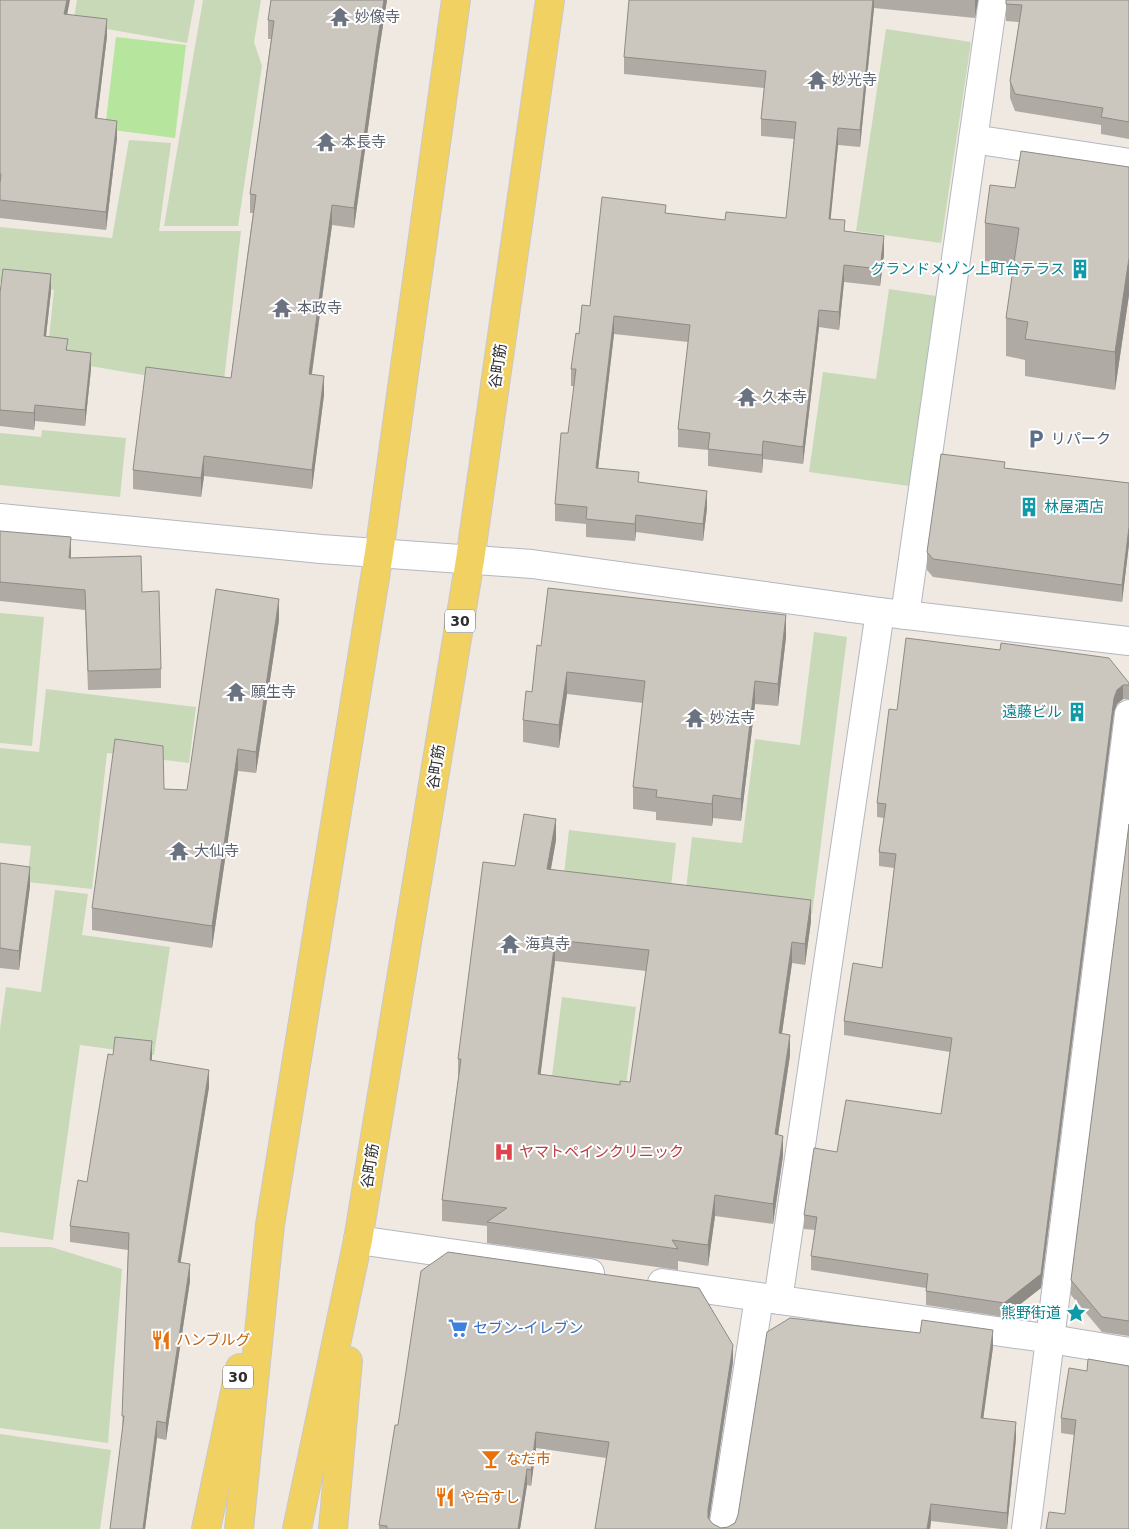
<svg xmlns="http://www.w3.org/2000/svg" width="1129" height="1529" font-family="'DejaVu Sans','Noto Sans JP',sans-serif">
  <rect width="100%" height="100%" fill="#efe9e1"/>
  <path fill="#b6e59e" d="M116,37L186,45L175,138L105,129Z"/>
  <path fill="#c8d9b8" d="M77,0H195L187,43L73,23Z
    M203,0H261L254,42L262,66L238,226H164Z
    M886,29L971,42L941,243L856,231Z
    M129,140L171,143L159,231H241L224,380L149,376L72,363L73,351L48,347L54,290L0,282V227L112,238Z
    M889,289L936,296L909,486L809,472L823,372L876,379Z
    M42,430L126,438L120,497L0,485V433L41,437Z
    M0,613L44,617L32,746L0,743Z
    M814,632L847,637L812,914L685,898L692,837L742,843L755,739L800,745Z
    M46,689L196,707L189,763L107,753L92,889L27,882L31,846L0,843V748L39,752Z
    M569,830L676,843L670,896L563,883Z
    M55,890L88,894L82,935L170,947L154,1055L80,1045L53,1240L0,1232V1029L6,987L41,992Z
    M562,997L636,1007L625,1093L551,1084Z
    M0,1247H51L122,1269L108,1443L0,1428Z
    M0,1434L111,1450L100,1529H0Z"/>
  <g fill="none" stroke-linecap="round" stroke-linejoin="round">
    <defs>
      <path id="street" d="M973,139L1129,163
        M905,615L993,0
        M358,1240L590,1273
        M662,1283L1051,1339L1129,1352
        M778,1300L880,612
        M723,1529L759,1298
        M1026,1529L1129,714"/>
      <path id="secondary" d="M0,518L321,549L532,564L880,612L1129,641"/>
      <path id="primary" d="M206,1529L240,1368
        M239,1529L270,1225L379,553L456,0
        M297,1529L358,1240L470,560L550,0
        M333,1529L348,1361"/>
    </defs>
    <use href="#street" stroke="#b4b7c1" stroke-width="30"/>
    <use href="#secondary" stroke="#b4b7c1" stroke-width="30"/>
    <use href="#primary" stroke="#c9c9c9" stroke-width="30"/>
    <use href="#street" stroke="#fff" stroke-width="28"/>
    <use href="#secondary" stroke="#fff" stroke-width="28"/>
    <use href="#primary" stroke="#f2d163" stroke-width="28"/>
  </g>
  <path fill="#afaba4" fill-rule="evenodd" d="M0,0L68,14L107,36L97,119L117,138L106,230L0,218Z
    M271,0H387L378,57L354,228L332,225L312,374L324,395L312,489L204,476L201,497L133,489V470L231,378L253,213H250V194L271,39H268V20Z
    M629,0H978L975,18L874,8L860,147L838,145L830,219L845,231L884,254L880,286L844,282L839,330L819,327L803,464L763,459L762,473L708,466V450L678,447V429L688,342L614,334L598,469L639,482L707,508L703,541L636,532L635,541L586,537V524L555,521V504L568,433L574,386H571V369L579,334L590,306L666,213L725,220L786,218L794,139L761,136V119L764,88L624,74V57Z
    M1006,0H1129V139L1101,134V125L1015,111L1010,98V81L1019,22L1006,21Z
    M1129,167V295L1115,390L1025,376V360L1006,356V318L1014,265L985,261V223L1015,188Z
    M51,291L46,337L68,350L91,369L85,426L35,421L34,430L0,426V293Z
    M1005,468L1129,483V544L1122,602L933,577L927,570V552Z
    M0,531L71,558L142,592L161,669V688L88,690L85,610L0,601Z
    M279,620L256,773L238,771L212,948L92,930V908L164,789L187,790Z
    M786,637L778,706L755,704L741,821L713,818L712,826L656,820V812L633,809V787L643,703L567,694L559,748L523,742V720L532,692L541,646Z
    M1129,683V699H1123L1117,704L1114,712L1041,1288L1004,1317L926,1305V1288L811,1270V1256L815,1230L804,1229V1215L837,1152L941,1114L950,1052L844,1035V1021L882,968L894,868L879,866V852L884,818L877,817V803L897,710Z
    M1129,824V1336L1102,1332L1071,1295V1280Z
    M556,840L551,869L811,921L805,965L792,963L782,1033L790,1055L778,1135L783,1156L773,1224L715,1216L708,1266L678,1261V1270L487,1243V1226L442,1221V1200L458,1079V1059L515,866ZM555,961L646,971L630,1082L620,1085L540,1074Z
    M0,863L30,886L19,970L0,968Z
    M152,1058L151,1061L209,1087L180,1262L190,1281L166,1440L157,1438L145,1529H110L122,1433L128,1250L70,1242V1226L87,1182Z
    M993,1347L983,1419L1016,1438L1007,1529H1001L931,1521L930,1529H595L606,1458L536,1448L531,1486L527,1485L520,1529H379V1525L398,1425L733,1362L709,1519L713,1524L721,1528L728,1527Z
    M1087,1371L1065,1514L1074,1435L1061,1433V1418Z"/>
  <path fill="#8e8b86" d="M67,0H70L64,31V14Z
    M384,0H387L378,57L354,228V208L378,37Z
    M873,0H874V8L860,147V130Z
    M975,0H978L975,18Z
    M107,19V36L95,136V118Z
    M117,121V138L106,230V212Z
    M838,128V145L829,236V219Z
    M332,205V225L309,393V374Z
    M884,236V254L880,286V269Z
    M1129,258V295L1115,390V352Z
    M844,265V282L839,330V312Z
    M51,274V291L44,353V336Z
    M819,310V327L803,464V447Z
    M614,316V334L596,486V468Z
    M91,353V369L85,426V410Z
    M324,376V395L312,489V470Z
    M35,405V421L34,430V413Z
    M763,441V459L762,473V455Z
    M204,456V476L201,497V478Z
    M707,491V508L703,541V524Z
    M636,515V532L635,541V524Z
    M1129,527V544L1122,602V585Z
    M71,537V556L69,577V558Z
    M279,599V620L256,773V752Z
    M786,615V637L778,706V684Z
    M567,672V694L559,748V725Z
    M755,681V704L741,821V799Z
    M1123,685V699L1117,704L1114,712L1041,1288L1004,1317V1303L1114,698L1117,690Z
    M238,749V771L212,948V926Z
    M713,795V818L712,826V804Z
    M556,819V840L547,890V869Z
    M30,867V886L19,970V951Z
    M811,900V921L805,965V944Z
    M555,940V961L538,1095V1074Z
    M792,942V963L779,1054V1033Z
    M790,1035V1055L775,1155V1134Z
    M152,1041V1058L150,1077V1060Z
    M209,1070V1087L178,1279V1262Z
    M783,1136V1156L773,1224V1204Z
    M715,1195V1216L708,1266V1245Z
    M190,1264V1281L166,1440V1423Z
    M993,1330V1347L981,1435V1418Z
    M733,1345V1362L708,1527V1510Z
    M157,1421V1438L145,1529H143Z
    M1016,1422V1438L1007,1529V1513Z
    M536,1432V1448L531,1486V1470Z
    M527,1469V1485L520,1529H518Z
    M931,1504V1521L930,1529H927Z"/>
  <path fill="#cbc7bf" stroke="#8e8b86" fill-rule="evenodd" d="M0,0H67L64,14L107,19L95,118L117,121L106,212L0,200V183L1,174H0Z
    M271,0H384L378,37L354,208L332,205L309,374L324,376L312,470L204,456L201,478L133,470L146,367L231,378L256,195L250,194L274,21L268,20Z
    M629,0H873L860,130L838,128L829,219L845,220L844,231L884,236L880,269L844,265L839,312L819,310L803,447L763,441L762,455L708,449L710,433L678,429L690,325L614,316L596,468L639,472L638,482L707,491L703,524L636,515L635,524L586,519L587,507L555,504L561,433H568L576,369H571L576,333L579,334L582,305L590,306L602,197L666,205L665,213L725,220L726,212L786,218L796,122L761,119L766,71L624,57Z
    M1006,0H1129V122L1101,117L1103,108L1015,94L1010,81L1022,5L1006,4Z
    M1021,151L1129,167V258L1115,352L1025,339L1028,322L1006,318L1019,228L985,223L990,185L1015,188Z
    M3,269L51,274L44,336L68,339L66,350L91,353L85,410L35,405L34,413L0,410V293Z
    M941,454L1005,462L1004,468L1129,483V527L1122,585L933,559L927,552Z
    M0,531L71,537L69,558L141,556L142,592L159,591L161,669L88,671L85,590L0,582Z
    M548,588L786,615L778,684L755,681L741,799L713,795L712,804L656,797L657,790L633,787L645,681L567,672L559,725L523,720L526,691L532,692L537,645L541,646Z
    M216,589L279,599L256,752L238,749L212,926L92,908L115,739L163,746L164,789L187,790Z
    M906,638L1000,650L1001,643L1109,658L1129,683V685H1123L1117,690L1114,698L1041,1274L1004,1303L926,1291L928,1274L811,1256L817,1217L804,1215L814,1148L837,1152L846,1100L941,1114L952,1038L844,1021L853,963L882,968L896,854L879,852L886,804L877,803L889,709L897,710Z
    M524,814L556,819L547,869L811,900L805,944L792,942L779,1033L790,1035L775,1134L783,1136L773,1204L715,1195L708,1245L672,1240L678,1249L487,1222L507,1208L442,1200L461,1059H458L483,862L515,866ZM555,940L649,950L630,1082L620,1081V1085L538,1074Z
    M1129,824V1321L1102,1317L1071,1280Z
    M0,863L30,867L19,951L0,948Z
    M115,1037L152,1041L150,1060L209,1070L178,1262L190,1264L166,1423L157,1421L143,1529H110L124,1416H122L129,1233L70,1226L78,1180L87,1182L108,1054L113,1055Z
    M448,1252L699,1288L733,1345L708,1510V1518L713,1524L721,1528L728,1527L735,1523L738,1515L767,1332L790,1318L920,1333L922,1320L993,1330L981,1418L1016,1422L1007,1513L931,1504L927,1529H595L609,1442L536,1432L531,1470L527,1469L518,1529H387V1526L379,1525L395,1425H398L421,1271Z
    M1088,1359L1129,1366V1529H1046L1049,1512L1065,1514L1076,1420L1061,1418L1069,1368L1087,1371Z"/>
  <defs>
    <symbol id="temple-bare" viewBox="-9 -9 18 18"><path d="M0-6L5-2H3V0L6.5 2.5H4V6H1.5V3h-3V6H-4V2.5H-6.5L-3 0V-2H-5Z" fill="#6b7280" stroke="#fff" stroke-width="2.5" paint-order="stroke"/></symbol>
    <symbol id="building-bare" viewBox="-9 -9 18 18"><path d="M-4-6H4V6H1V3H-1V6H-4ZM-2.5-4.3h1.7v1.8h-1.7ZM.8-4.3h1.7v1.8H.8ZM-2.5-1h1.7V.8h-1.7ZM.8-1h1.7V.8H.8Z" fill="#0f9aa8" stroke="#fff" stroke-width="2.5" paint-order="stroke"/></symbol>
    <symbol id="parking-bare" viewBox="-9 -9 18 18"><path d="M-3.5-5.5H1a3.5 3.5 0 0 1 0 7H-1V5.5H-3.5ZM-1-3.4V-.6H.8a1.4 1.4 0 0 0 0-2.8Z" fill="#5c6f8a" stroke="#fff" stroke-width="2.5" paint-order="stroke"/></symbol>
    <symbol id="hospital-bare" viewBox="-9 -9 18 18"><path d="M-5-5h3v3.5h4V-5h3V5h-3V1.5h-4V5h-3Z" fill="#e0444e" stroke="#fff" stroke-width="2.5" paint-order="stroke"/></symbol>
    <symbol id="sight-bare" viewBox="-9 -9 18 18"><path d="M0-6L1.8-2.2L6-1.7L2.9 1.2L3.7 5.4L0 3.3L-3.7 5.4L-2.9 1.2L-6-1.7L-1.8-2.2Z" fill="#0f9aa8" stroke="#fff" stroke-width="2.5" paint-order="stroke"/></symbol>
    <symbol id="supermarket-bare" viewBox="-9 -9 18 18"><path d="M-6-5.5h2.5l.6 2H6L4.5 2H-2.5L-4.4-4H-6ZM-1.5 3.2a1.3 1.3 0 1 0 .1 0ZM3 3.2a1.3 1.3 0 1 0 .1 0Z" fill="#3f7fe0" stroke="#fff" stroke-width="2.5" paint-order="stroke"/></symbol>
    <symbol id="restaurant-bare" viewBox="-9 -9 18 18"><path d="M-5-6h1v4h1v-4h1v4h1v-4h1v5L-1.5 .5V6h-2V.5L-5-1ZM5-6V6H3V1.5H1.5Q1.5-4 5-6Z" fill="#e8710a" stroke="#fff" stroke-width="2.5" paint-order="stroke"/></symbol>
    <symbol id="bar-bare" viewBox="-9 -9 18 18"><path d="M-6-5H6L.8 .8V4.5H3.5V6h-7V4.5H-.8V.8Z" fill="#e8710a" stroke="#fff" stroke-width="2.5" paint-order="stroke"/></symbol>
  </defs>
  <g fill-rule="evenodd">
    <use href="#temple-bare" x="326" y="3" width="28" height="28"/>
    <use href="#temple-bare" x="803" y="66" width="28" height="28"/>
    <use href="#temple-bare" x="312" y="128" width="28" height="28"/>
    <use href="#building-bare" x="1066" y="255" width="28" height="28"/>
    <use href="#temple-bare" x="268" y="294" width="28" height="28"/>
    <use href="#temple-bare" x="733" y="383" width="28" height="28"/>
    <use href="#parking-bare" x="1022" y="425" width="28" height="28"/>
    <use href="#building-bare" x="1015" y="493" width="28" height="28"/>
    <use href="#temple-bare" x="222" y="678" width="28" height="28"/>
    <use href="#building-bare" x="1063" y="698" width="28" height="28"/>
    <use href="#temple-bare" x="681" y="704" width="28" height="28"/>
    <use href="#temple-bare" x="165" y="837" width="28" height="28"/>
    <use href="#temple-bare" x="496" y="930" width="28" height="28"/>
    <use href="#hospital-bare" x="490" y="1138" width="28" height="28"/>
    <use href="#sight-bare" x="1062" y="1299" width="28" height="28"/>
    <use href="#supermarket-bare" x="444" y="1314" width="28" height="28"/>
    <use href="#restaurant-bare" x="147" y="1326" width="28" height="28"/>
    <use href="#bar-bare" x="477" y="1445" width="28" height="28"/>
    <use href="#restaurant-bare" x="431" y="1483" width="28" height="28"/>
  </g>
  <g text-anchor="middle" stroke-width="4" stroke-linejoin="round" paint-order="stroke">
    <g fill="#fff" stroke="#6d6d6d" stroke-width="1">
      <rect x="445" y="609.5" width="30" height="23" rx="4"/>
      <rect x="223" y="1365.5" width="30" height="23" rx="4"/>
    </g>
    <g font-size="14" font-weight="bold" fill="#2e2e2e">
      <text x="460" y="626">30</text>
      <text x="238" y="1382">30</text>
    </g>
    <g font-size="15" fill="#5b616d" stroke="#fff" text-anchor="start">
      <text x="355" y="22">妙像寺</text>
      <text x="832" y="85">妙光寺</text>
      <text x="341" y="147">本長寺</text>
      <text x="297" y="313">本政寺</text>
      <text x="762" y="402">久本寺</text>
      <text x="251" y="697">願生寺</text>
      <text x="710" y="723">妙法寺</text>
      <text x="194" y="856">大仙寺</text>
      <text x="525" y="949">海真寺</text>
    </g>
    <g font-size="15" fill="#0d838f" stroke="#fff" text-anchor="end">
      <text x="1065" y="274">グランドメゾン上町台テラス</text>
      <text x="1044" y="512" text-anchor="start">林屋酒店</text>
      <text x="1062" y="717">遠藤ビル</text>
      <text x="1061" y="1318">熊野街道</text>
    </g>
    <g font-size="15" fill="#2e2e2e" stroke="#fff">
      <text transform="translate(498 366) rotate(-82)" y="5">谷町筋</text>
      <text transform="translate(436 767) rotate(-81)" y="5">谷町筋</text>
      <text transform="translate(370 1166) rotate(-81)" y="5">谷町筋</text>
    </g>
    <g font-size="15" fill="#4e5e75" stroke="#fff" text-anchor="start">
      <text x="1051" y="444">リパーク</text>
    </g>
    <g font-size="15" fill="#be3a42" stroke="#fff" text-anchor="start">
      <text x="519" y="1157">ヤマトペインクリニック</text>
    </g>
    <g font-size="15" fill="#366cbe" stroke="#fff" text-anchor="start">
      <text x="473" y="1333">セブン-イレブン</text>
    </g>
    <g font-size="15" fill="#c56008" stroke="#fff" text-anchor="start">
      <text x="176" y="1345">ハンブルグ</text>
      <text x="506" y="1464">なだ市</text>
      <text x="460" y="1502">や台すし</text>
    </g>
  </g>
</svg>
